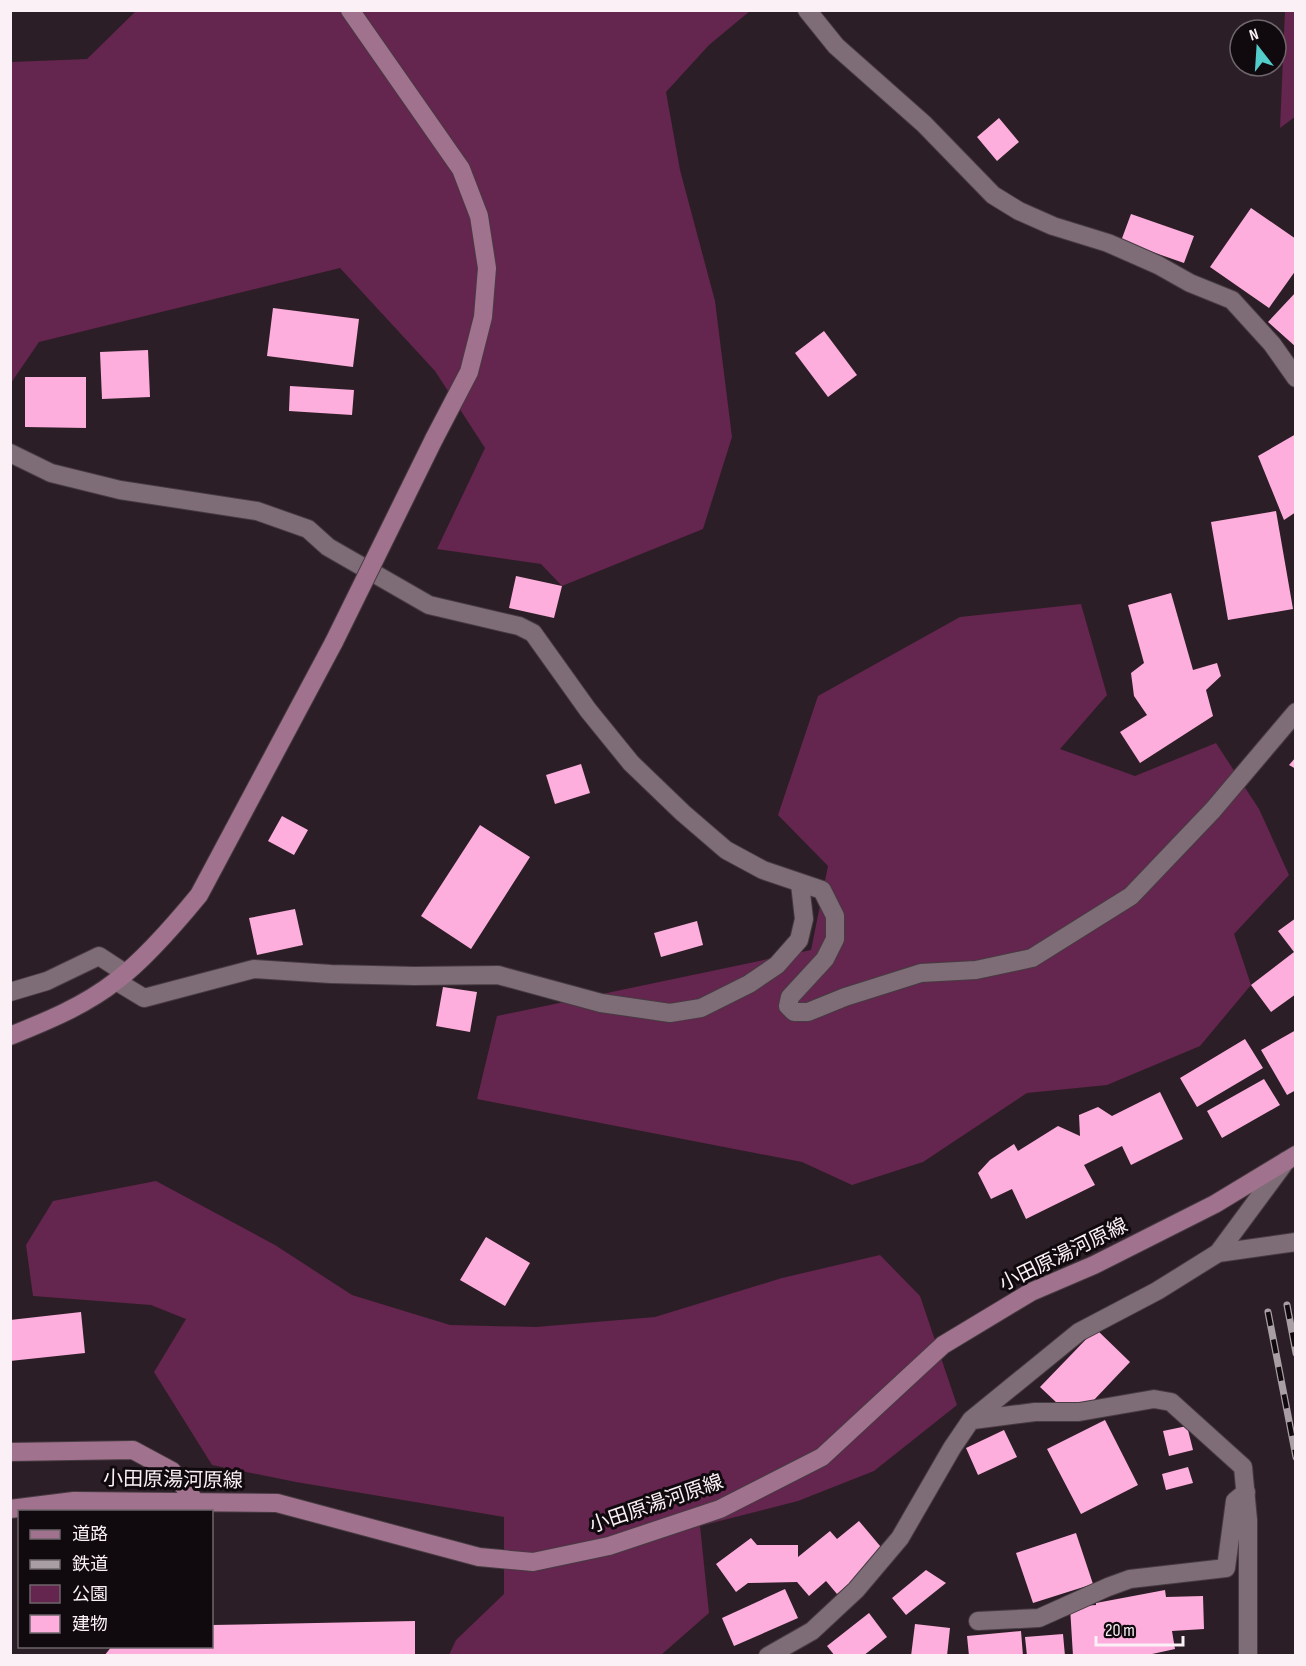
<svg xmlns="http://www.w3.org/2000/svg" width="1306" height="1666" font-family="'Sofia Sans Condensed','Noto Sans JP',sans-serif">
  <rect width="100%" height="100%" fill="#2c1e26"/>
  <path fill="#64254e" d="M136,11H750L709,45L666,92L680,170L715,301L732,437L703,529L562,586L541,564L437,549L485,448L435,371L340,268L39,342L11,383V62L87,59Z
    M1285,11H1295L1296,116L1280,128Z
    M1081,604L1107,695L1060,749L1135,776L1216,743L1259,809L1289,875L1234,934L1251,985L1200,1046L1107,1085L1027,1093L923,1162L852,1185L802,1162L477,1099L497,1016L811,950L828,866L778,815L818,696L960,617Z
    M156,1181L275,1245L352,1295L450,1325L536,1327L655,1317L782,1278L880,1255L920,1296L957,1405L874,1471L798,1501L700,1526L709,1613L661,1655H449L456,1640L504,1594V1517L296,1482L212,1465L154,1372L186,1319L151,1305L33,1296L26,1245L53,1201Z"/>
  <path fill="#fdaedd" d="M999,118L1019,142L997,161L977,137Z
    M1251,208L1296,239V270L1269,308L1210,267Z
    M1131,214L1194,236L1184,263L1121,241Z
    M1296,292V347L1268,322Z
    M273,308L359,319L353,367L267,356Z
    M824,331L857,375L828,397L795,353Z
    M148,350L150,397L102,399L100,352Z
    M25,377H86V428L25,427Z
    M290,386L354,390L352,415L289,411Z
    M1296,434V512L1284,520L1258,456Z
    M1276,511L1293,609L1228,620L1211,522Z
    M516,576L562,586L554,618L509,608Z
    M1171,593L1193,670L1217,663L1221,676L1206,690L1213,716L1140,763L1120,732L1147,715L1134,696L1131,673L1144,663L1128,605Z
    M1296,757V769L1289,765Z
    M581,764L590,793L555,804L546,775Z
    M282,816L308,830L294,855L268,841Z
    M480,825L530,857L471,949L421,916Z
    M295,909L303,945L257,955L249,918Z
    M1296,918V994L1271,1012L1251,985L1294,952L1278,931Z
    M697,921L703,945L661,957L654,933Z
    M443,987L477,992L470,1032L436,1026Z
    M1296,1030V1090L1287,1095L1261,1050Z
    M1245,1039L1263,1068L1197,1107L1180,1078Z
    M1264,1079L1280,1105L1222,1138L1207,1111Z
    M1160,1092L1183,1139L1131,1165L1122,1146L1084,1165L1095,1185L1026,1219L1012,1189L991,1199L978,1173L990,1160L1014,1144L1018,1151L1058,1126L1080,1136L1079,1115L1098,1107L1112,1116Z
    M486,1237L530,1263L505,1306L460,1280Z
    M81,1312L85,1353L10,1361V1320Z
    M1096,1329L1130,1362L1075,1420L1040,1387Z
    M1105,1420L1138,1485L1081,1514L1047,1449Z
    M1187,1426L1193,1450L1169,1456L1163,1431Z
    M1004,1430L1017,1457L978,1475L966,1448Z
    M1188,1467L1193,1483L1166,1490L1162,1474Z
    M859,1521L886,1553L837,1594L826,1581L809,1596L797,1582L748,1583L736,1592L716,1564L751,1538L757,1545H798V1557L830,1531L837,1539Z
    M1076,1533L1093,1584L1033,1603L1016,1553Z
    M926,1570L946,1583L906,1615L892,1598Z
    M785,1589L798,1618L734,1646L722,1618Z
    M1165,1590L1166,1597L1203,1596L1204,1629L1172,1631L1175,1649L1143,1656H1073L1070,1607L1096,1605V1603Z
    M869,1613L887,1637L863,1656H835L827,1646Z
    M415,1621V1656H104L112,1646H212V1625Z
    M915,1624L950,1628L947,1656H911Z
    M1021,1631L1023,1656H969L967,1636Z
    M1063,1634L1065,1656H1027L1025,1637Z"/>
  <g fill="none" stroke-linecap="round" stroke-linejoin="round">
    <defs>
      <path id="lane" d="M807,10L836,46L924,124L993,195L1019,211L1053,226L1108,243L1158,265L1190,283L1232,300L1272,344L1296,378
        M978,1621L1039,1618L1108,1587L1130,1579L1226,1568L1235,1501L1246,1492"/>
      <path id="street" d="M10,453L51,473L120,490L257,511L308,529L328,547L429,605L519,626L533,633L588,710L631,763L683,813L726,850L763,870L822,890L835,916V939L825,959L790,997L788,1006L794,1012H808L845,997L921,973L976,970L1032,958L1131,896L1213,810L1296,712
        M116,981L144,998L254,969L331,974L414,976L498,975L601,1003L670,1013L701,1008L749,984L777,965L799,940L804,919L800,884
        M10,992L47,981L99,956L125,973
        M1218,1253L1296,1242
        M973,1420L1035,1412H1079L1154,1399L1171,1402L1243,1467L1248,1520V1656
        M768,1656L812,1631L856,1590L900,1538L952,1448L971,1420L1079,1332L1157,1291L1218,1253L1286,1161"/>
      <path id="secondary" d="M350,10L461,169L479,216L487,268L483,317L469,372L434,439
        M10,1036C47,1021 84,1006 116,981C145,959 176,923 199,895L334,642
        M10,1452L133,1450L172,1471L195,1501
        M10,1509L74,1501L277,1503L479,1557L533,1562L609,1546L720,1509L822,1457L943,1345L1031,1292L1094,1265L1215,1204L1296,1155"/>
    </defs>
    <use href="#lane" stroke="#473b42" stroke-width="20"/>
    <use href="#street" stroke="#473b42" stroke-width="20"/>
    <use href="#secondary" stroke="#473b42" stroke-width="20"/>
    <use href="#lane" stroke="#7e6c76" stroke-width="18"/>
    <use href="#street" stroke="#7e6c76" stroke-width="18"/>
    <use href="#secondary" stroke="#a0728e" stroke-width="18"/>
    <defs>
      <path id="rail" d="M1287,1305L1296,1353
        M1268,1312L1296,1457"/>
    </defs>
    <use href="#rail" stroke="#aa9ea5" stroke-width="7"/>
    <use href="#rail" stroke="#100a0e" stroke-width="4.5" stroke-dasharray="14" stroke-linecap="butt"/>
    <defs>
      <path id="secondary-bridge" d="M334,642L434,439"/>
    </defs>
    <use href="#secondary-bridge" stroke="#473b42" stroke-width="20" stroke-linecap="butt"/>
    <use href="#secondary-bridge" stroke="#a0728e" stroke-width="18"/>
  </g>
  <g text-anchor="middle" stroke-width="6" stroke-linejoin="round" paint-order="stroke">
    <g font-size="20" fill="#faf0f6" stroke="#100a0e">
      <text transform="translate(1063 1254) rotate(-26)" y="7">小田原湯河原線</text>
      <text transform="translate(173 1479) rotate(1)" y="7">小田原湯河原線</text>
      <text transform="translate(656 1503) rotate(-19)" y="7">小田原湯河原線</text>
    </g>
  </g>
  <rect width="1306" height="1666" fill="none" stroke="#faf0f6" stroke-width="24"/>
  <rect x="18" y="1510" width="195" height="138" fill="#100a0e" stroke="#6e666b" stroke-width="1.5"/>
  <rect x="30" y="1530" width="30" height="9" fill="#a0728e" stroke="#6e666b" stroke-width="1.5"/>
  <text x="72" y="1540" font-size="18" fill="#faf0f6">道路</text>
  <rect x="30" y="1560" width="30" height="9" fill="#aa9ea5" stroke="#6e666b" stroke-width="1.5"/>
  <text x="72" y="1570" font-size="18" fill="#faf0f6">鉄道</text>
  <rect x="30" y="1585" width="30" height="18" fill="#64254e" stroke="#6e666b" stroke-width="1.5"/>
  <text x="72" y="1600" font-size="18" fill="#faf0f6">公園</text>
  <rect x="30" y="1615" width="30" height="18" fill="#fdaedd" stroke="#6e666b" stroke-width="1.5"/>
  <text x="72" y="1630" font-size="18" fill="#faf0f6">建物</text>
  <g transform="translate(1258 48) rotate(343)"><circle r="28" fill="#100a0e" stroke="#6e666b" stroke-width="1.5"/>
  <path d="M0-4.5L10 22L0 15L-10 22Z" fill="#53cdcb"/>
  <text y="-9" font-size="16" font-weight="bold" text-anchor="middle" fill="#faf0f6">N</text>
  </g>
  <path d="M1096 1636v9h87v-9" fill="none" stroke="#faf0f6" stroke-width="3"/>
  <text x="1105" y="1636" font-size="18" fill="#faf0f6" stroke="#100a0e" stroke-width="4.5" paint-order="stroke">20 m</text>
</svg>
